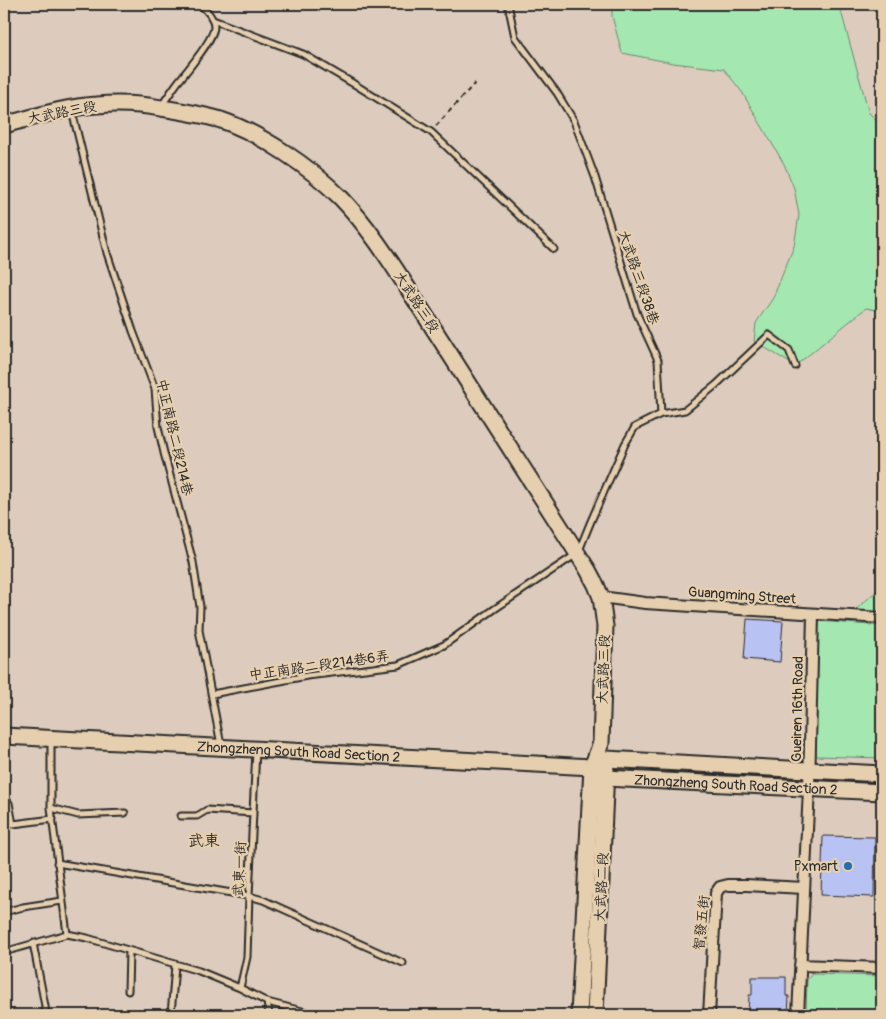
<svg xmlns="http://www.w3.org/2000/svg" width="886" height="1019" font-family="Pangolin,'LXGW WenKai TC',sans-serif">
  <rect width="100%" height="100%" fill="#ddccbd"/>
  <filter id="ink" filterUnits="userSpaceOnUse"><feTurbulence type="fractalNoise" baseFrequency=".02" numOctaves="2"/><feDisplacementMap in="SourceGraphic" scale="10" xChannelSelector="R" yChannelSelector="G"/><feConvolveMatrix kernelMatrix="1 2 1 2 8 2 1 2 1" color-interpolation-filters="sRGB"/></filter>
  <g filter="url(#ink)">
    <path fill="#a4e7b1" stroke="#68896e" d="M612,4H839L869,113L882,126V311L866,308L795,366L754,341L756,323L773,298L794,246L799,215L794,188L784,164L742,92L724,69L673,63L622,53L612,16Z
      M882,586V612H853Z
      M819,621L882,626V758L816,756Z
      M812,974L882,976V1015H806L807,980Z"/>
    <path fill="#b8c2f3" stroke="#2b2b2b" d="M747,619L783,621L780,662L744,659Z
      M823,836L875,837L874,897L821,895Z
      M752,977H786V996H789L788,1015H748L749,995H752Z"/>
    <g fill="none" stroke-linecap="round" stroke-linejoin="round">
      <defs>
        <path id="lane" d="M213,20L303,54L354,84L431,132L554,249
          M162,105C167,98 172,90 178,82C186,72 214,39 214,27C214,17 206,10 200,4
          M72,111L107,253L133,331L155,389L158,427L164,453L193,562L200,607L199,630L221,745
          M661,414L685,410L716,385L769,335L789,350L795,366
          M212,694L307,676L398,665L444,645L496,608L578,553L591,521L625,444L635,427L661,414L658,360L637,314L595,177L574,121L557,93L515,37L508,4
          M51,741V808L67,934
          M4,799L9,803L13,824L53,819
          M51,808L78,815L125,813
          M181,816H197L207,810L253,813
          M57,863L249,896L263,900L403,963
          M4,912L23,907L62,901
          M33,943L45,1006L46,1015
          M4,952L67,934L87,938L199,971L240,988L267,1002L318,1015
          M240,988L247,957L249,896L256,750
          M128,991L129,951
          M267,1002L269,1015
          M171,1015L175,965"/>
        <path id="street" d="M601,597L645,603L882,618
          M800,965L882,968
          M709,1015L716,893L720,887L728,885H746L804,888
          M798,1015L809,789L813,614"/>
        <g id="secondary">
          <path d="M4,125C34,117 65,107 97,105C119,103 139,104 161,108C181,111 201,114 221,120C262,134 310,167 341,198C367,225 387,256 407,287L588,570L596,585L601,597L605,626L601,743L592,767L579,1015"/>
          <path id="s1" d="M4,736L592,767L606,759L882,774"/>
          <path id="s2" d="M592,767L605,778L882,792"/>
          <path d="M595,1015L606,769"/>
        </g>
      </defs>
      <use href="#lane" stroke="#2b2b2b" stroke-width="9"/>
      <use href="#street" stroke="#2b2b2b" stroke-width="14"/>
      <use href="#secondary" stroke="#2b2b2b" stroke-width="19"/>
      <path stroke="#2b2b2b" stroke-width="2" stroke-dasharray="5 4" stroke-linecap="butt" d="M436,126L475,83"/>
      <use href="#lane" stroke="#e6cfaf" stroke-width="5"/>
      <use href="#street" stroke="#e6cfaf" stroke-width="10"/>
      <use href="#secondary" stroke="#e6cfaf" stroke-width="15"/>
    </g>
  </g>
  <circle fill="#1f6fb2" stroke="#e6cfaf" stroke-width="2" cx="848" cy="866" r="5"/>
  <g text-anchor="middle" stroke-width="4.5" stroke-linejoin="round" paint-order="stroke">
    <g font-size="14" fill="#2b2b2b" stroke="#e6cfaf">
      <text transform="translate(62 112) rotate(-11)" y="5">大武路三段</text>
      <text transform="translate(639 277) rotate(71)" y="5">大武路三段38巷</text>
      <text transform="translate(417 302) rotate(57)" y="5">大武路三段</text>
      <text transform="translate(175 437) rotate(77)" y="5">中正南路二段214巷</text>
      <text transform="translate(742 595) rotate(4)" y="5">Guangming Street</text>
      <text transform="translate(319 665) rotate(-8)" y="5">中正南路二段214巷6弄</text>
      <text transform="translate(603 669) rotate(-88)" y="5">大武路三段</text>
      <text transform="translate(797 709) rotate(-89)" y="5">Gueiren 16th Road</text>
      <text dy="5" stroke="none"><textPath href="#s1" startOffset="295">Zhongzheng South Road Section 2</textPath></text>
      <text dy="5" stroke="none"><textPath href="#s2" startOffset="148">Zhongzheng South Road Section 2</textPath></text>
      <text transform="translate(239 869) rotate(-87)" y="5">武東一街</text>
      <text transform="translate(601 887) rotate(-87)" y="5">大武路二段</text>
      <text transform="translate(701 923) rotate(-84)" y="5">智發五街</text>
    </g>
    <g font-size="14" fill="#2b2b2b" stroke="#e6cfaf" text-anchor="end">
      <text x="838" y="871">Pxmart</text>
    </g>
    <g font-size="16" fill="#2b2b2b" stroke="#e6cfaf">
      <text x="204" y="846">武東</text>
    </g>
  </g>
  <rect width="886" height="1019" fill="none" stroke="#e6cfaf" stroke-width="20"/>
  <rect x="10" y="10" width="866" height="999" fill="none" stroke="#2b2b2b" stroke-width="2" filter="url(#ink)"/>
</svg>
